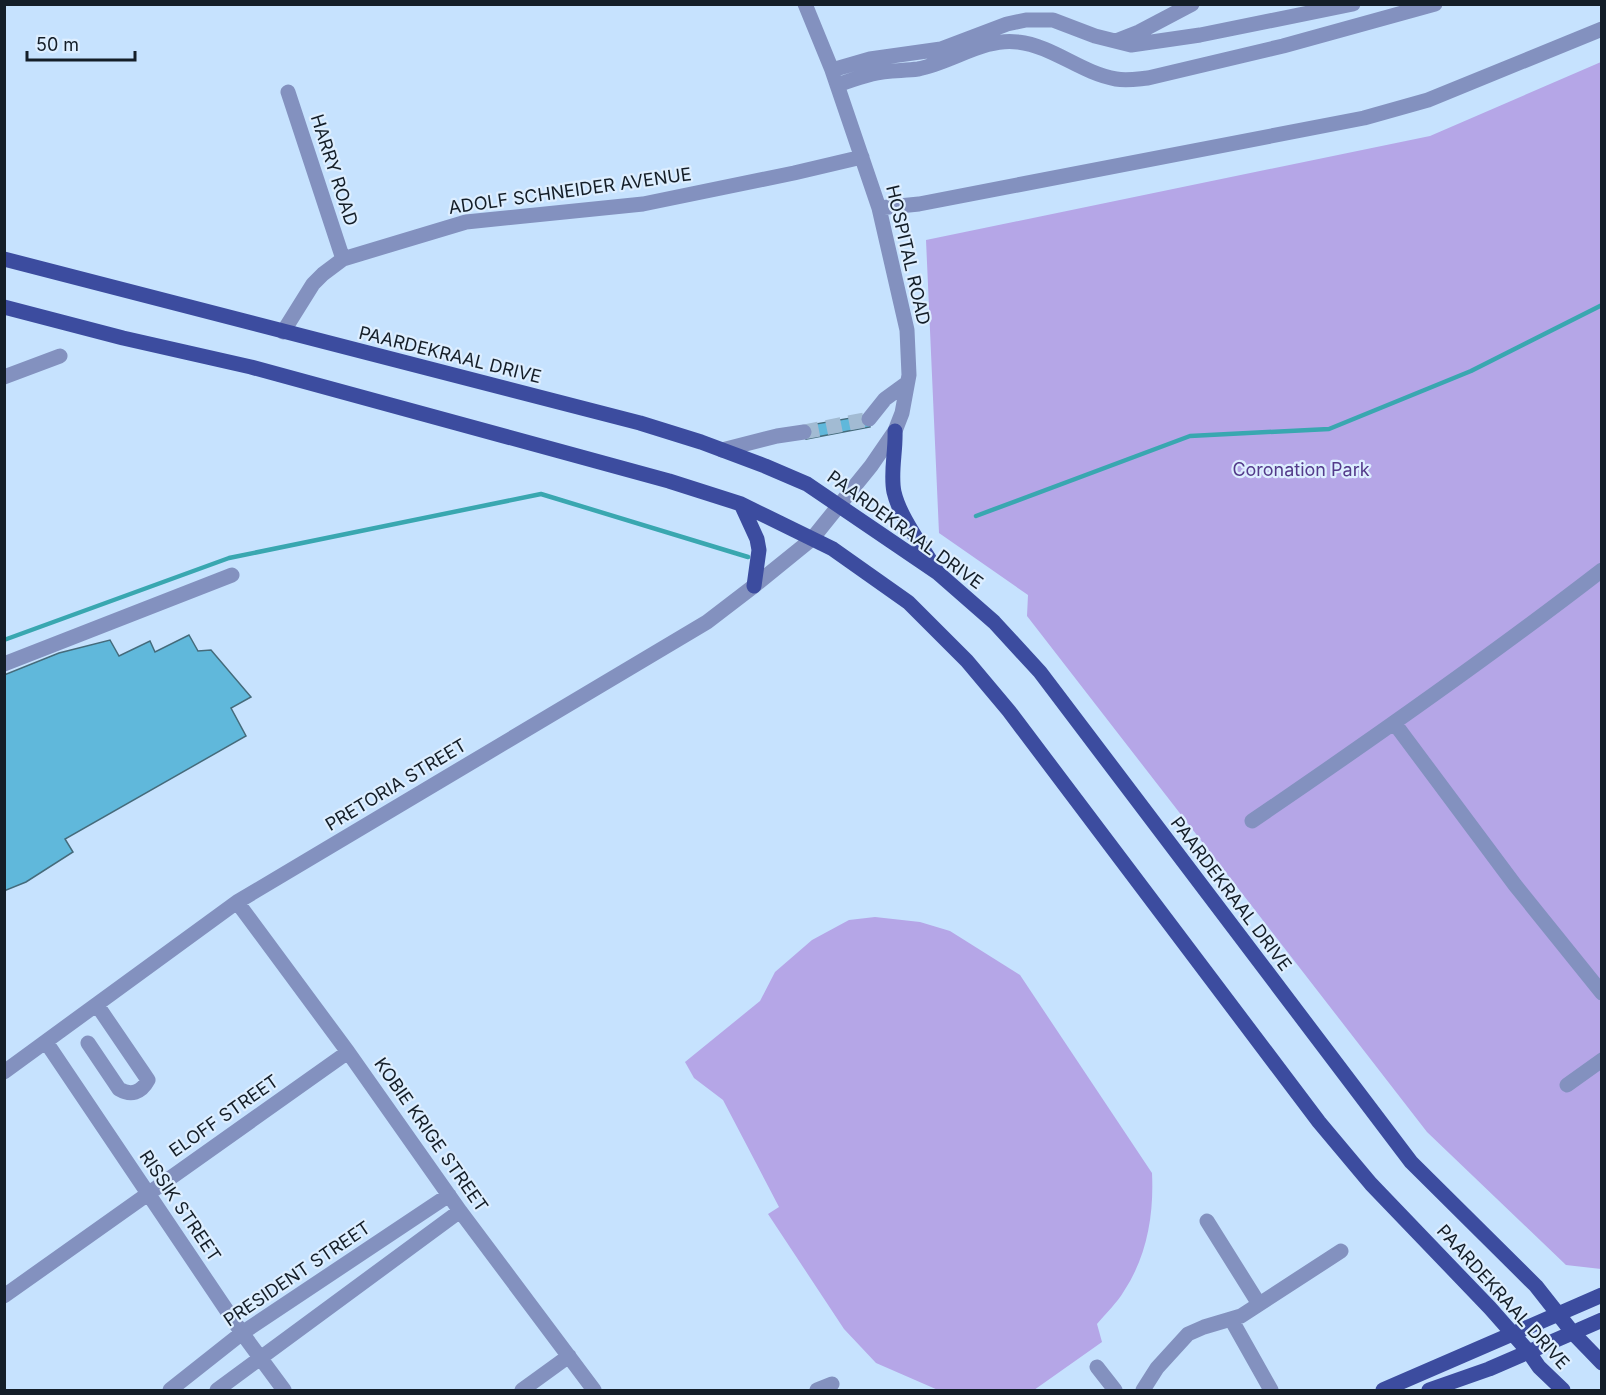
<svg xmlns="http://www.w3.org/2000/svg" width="1606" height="1395" font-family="Inter,sans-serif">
  <rect width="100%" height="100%" fill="#c6e2fe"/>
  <path fill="#b5a6e7" d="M1601,62V1269L1566,1265L1427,1132L1027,616L1028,595L939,533L926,240L1430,136Z
    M875,917L920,922L950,931L1020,975L1152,1173C1154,1215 1147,1256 1124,1291C1117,1303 1106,1313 1097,1324L1102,1342L1034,1390H938L876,1363L844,1329L768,1214L779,1207L723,1100L694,1078L685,1062L760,1001L775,972L812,940L849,920Z"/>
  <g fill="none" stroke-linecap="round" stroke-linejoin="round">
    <path stroke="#39a7b0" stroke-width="4.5" d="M976,516L1190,436L1329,429L1471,371L1602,305
      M4,640L229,558L541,494L748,557"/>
  </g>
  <path fill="#60b8db" stroke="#456b7b" stroke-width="1.5" d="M868,415L870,427L806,439L804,426Z
    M189,635L198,651L211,650L251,697L231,708L246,736L65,839L73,852L26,882L4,891V675L59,653L110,640L119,656L150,641L155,652Z"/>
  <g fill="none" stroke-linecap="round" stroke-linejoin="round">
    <path stroke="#a2bbd3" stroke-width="15" stroke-dasharray="15 8" stroke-linecap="butt" d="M804,432L869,419"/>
    <path stroke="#8391bf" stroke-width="15" d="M1116,41L1139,32L1192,4
      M832,70L870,59L941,49L1007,24L1026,20H1053L1095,36L1131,45L1200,35L1353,4
      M837,85C849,81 860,77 872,74C887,70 903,71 918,69C951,63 985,37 1018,42C1053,46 1081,73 1116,79C1127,81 1137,79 1148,78L1283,46L1435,4
      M288,92L343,259
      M879,208L919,204L1364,118L1428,100L1602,29
      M283,332L313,284L323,274L343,259L466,222L643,204L794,173L862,157
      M4,377L60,356
      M869,419L885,399L907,383
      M722,450L777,436L804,432
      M4,664L232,575
      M1395,724L1515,885L1602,993
      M1252,821C1371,740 1488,658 1602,570
      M237,902L348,1052L460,1211L594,1390
      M46,1042L242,1333L284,1390
      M88,1043L119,1089C131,1096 141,1093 148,1080L144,1074L97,1005
      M4,1072L237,902L707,622L754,586L812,539L824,524L871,466L895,431L902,413L909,375L907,330L879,208L832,70L805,4
      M1567,1085L1602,1060
      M1207,1221L1259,1304
      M4,1296L348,1052
      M1231,1319L1271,1390
      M1097,1367L1115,1390
      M170,1390L242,1333L449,1195
      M217,1390L460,1211
      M522,1390L569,1356
      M817,1390L832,1384
      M1143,1390L1157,1368L1188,1334L1204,1327L1241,1316L1341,1251"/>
    <path stroke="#3c4c9f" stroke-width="15" d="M4,259L640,423L701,442L765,466L807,484L938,573L994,622L1040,672L1411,1162L1536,1286L1573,1333L1602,1363
      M4,307L123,338L251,367L669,481L741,504L833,549L908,602L967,661L1009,711L1319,1122L1371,1184L1490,1308L1528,1351L1539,1367L1563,1390
      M895,431C896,451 890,473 894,492C900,518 923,547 936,570
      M741,504L757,539L759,550L754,586
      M1383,1390L1602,1295
      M1429,1390L1489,1369L1602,1320"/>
  </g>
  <g text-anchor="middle" stroke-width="4.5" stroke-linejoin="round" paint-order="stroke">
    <g font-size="18" fill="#141e28" stroke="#def">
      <text transform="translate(334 170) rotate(72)" y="6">HARRY ROAD</text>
      <text transform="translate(570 191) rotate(-8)" y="6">ADOLF SCHNEIDER AVENUE</text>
      <text transform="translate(908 255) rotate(77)" y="6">HOSPITAL ROAD</text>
      <text transform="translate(450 355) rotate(14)" y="6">PAARDEKRAAL DRIVE</text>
      <text transform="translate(905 530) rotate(36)" y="6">PAARDEKRAAL DRIVE</text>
      <text transform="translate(396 785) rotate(-31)" y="6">PRETORIA STREET</text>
      <text transform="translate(1231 894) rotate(53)" y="6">PAARDEKRAAL DRIVE</text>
      <text transform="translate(224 1116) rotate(-35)" y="6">ELOFF STREET</text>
      <text transform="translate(431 1135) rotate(55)" y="6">KOBIE KRIGE STREET</text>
      <text transform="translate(180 1206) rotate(56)" y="6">RISSIK STREET</text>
      <text transform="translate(297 1274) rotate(-34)" y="6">PRESIDENT STREET</text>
      <text transform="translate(1503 1297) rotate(48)" y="6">PAARDEKRAAL DRIVE</text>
    </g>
    <g font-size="18" fill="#533a8a" stroke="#def">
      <text x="1301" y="476">Coronation Park</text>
    </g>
  </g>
  <rect width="1606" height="1395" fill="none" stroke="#141e28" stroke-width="12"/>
  <path d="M27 51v9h108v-9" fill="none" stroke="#141e28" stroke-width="3"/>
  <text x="36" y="51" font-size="18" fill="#141e28" stroke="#ddeeff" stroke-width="4.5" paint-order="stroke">50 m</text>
</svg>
